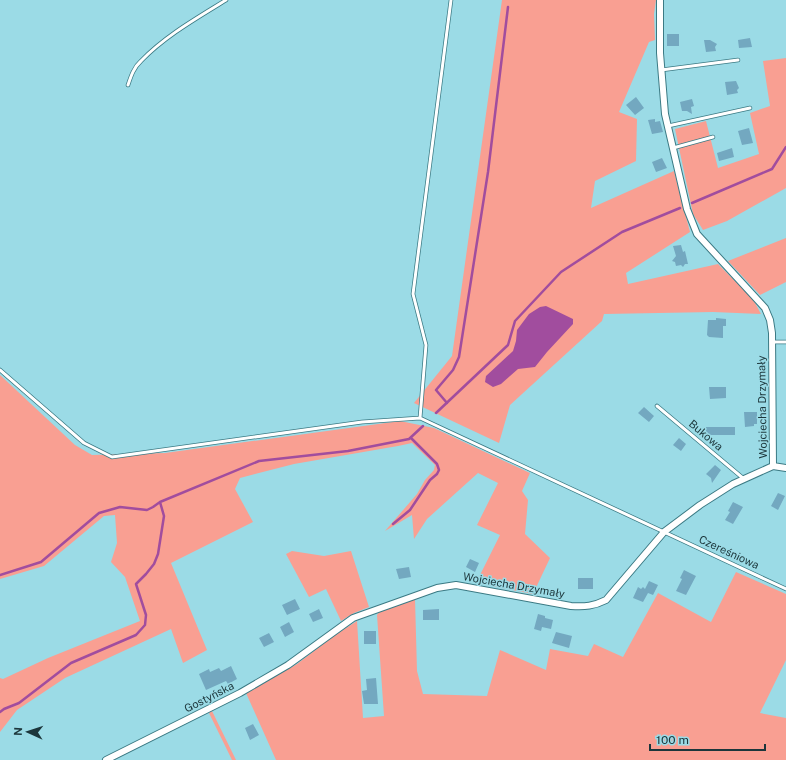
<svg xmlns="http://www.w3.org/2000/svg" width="786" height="760" font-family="'Public Sans',sans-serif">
  <rect width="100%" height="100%" fill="#9bdbe6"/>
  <path fill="#f99f92" d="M502,0H656L654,14L655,40L649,42L619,112L637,119L636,161L595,181L591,208L674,171L690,232L626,273L628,284L718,264L753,299L761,314L713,312L604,314L602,321L510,405L499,443L414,403L452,356Z
    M786,58V188L727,221L703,230L693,214L675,129L706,121L718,168L759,154L750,113L770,106L763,61Z
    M786,238V282L760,295L728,261Z
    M0,375L75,445L92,455L165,453L400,421L434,428L530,473L522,491L528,500L525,534L550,558L533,594L476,583L500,535L477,525L498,483L478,473L427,519L414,539L412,515L385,531L417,494L425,480L434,470L435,465L412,443L398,446L294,464L240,478L235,489L253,522L171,563L207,650L183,663L171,629L65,678L17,710L0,732V678L3,679L48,658L140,621L125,577L111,562L117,543L115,515L104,516L44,566L0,579Z
    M292,551L324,556L351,551L369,607L354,613L341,621L326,589L309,597L286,554Z
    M736,572L786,594V660L760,713L786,718V760H276L246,693L297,664L335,635L357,621L363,718L384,716L377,615L380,611L415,599L417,671L423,694L487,696L500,650L546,670L550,649L588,656L594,644L623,657L658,593L711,622Z
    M212,711L236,760H232L209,713Z"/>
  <path fill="#a14d9e" d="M546,306L573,319V324L547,352L535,367L518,369L501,384L493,387L485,382L486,376L513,351L516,341L517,330L529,314L540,307Z"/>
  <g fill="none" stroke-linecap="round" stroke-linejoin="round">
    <path stroke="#a14d9e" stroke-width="2.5" d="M692,203L772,169L786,147
      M447,403L436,390L453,370L459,357L488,172L508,7
      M436,413L508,345L515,321L561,272L622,232L680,208
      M393,524L410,510L430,480L437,474L439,470L437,464L411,438
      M0,575L41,562L99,513L120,507L147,510L153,507L160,502
      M0,712L4,709L19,703L71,663L136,635L145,625L146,615L136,584L146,574L154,564L158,554L164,516L160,502L259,461L348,451L409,439L423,426"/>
  </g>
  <path fill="#73a8c0" d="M667,34H679V46H667Z
    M750,38L752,47L739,48L738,40Z
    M704,40H710L717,44L715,47L716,51L706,52Z
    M736,81L739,88L737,90L738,93L727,95L725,82Z
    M636,97L644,108L635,115L626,105Z
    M692,99L694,106L691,107L692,114L687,111H682L680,102Z
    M655,119V122L660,121L663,132L652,134L648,120Z
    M749,128L753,143L742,145L738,131Z
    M732,148L734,157L719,161L717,153Z
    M662,158L667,168L656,172L652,162Z
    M681,245L683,252L685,251L688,264H685L683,267L681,265L676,266L675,262L672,261L676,256L673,246Z
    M716,318L726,319V326H723V338L709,337L707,335L708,320H716Z
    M709,387H726V398L710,399Z
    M644,407L654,416L649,422L638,413Z
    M744,412H757V424H754V426L745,427Z
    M706,427H735V435H706Z
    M679,438L686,444L681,451L673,445Z
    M715,465L721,470L712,483L711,478L706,474Z
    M778,493L785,496L778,510L771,506Z
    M733,502L743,507L733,524L725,520L730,512L728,511Z
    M470,559L479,563L475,572L466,567Z
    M409,567L411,577L399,579L396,569Z
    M684,570L696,576L686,595L676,591L682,579L680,578Z
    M578,578H593V589H578Z
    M649,581L658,585L653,595L648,593L643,602L633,598L638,587L641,589L643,587L645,589Z
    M295,599L300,609L287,615L282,605Z
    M319,609L323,618L313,622L309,614Z
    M439,609V620H423V610Z
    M538,614L545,616V618L553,620L551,629L542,627L541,631L534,629Z
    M289,622L294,632L285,637L280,627Z
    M364,631H376V644H364Z
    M556,632L572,636L569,648L552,643Z
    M269,633L274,642L264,647L259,638Z
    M231,666L237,679L228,684L226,681L206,690L199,674L209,669L210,672L219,668L221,671Z
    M376,678L378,704H364L362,691L367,690L366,679Z
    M253,724L259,735L250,740L245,728Z"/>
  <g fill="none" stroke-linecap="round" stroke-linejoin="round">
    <defs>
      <path id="lane" d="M661,70L738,60
        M128,85C131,76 134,67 141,61C165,36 197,18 226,0
        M668,126L750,108
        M673,148L713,137
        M772,342H786
        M0,370L84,443L112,457L362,422L420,418L786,589
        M657,406L744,479
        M420,418L426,345L413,294L451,0"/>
      <path id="street" d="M660,0V53L665,114L687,209L697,234L765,308L770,320L772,333L773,466
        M773,466L786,468
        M106,760L240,693L288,665L353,618L437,588L456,585L571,606C585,607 594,606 606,600L664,532L700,505L733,484L773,466"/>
    </defs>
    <use href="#lane" stroke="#3b7a84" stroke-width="4.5"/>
    <use href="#street" stroke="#3b7a84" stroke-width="8"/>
    <use href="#lane" stroke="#fff" stroke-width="3"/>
    <use href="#street" stroke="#fff" stroke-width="6"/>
  </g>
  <g text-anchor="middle" stroke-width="3" stroke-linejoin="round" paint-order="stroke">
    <g font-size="11" fill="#1c363b" stroke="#9bdbe6">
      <text transform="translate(762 407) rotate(-91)" y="4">Wojciecha Drzymały</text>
      <text transform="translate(706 435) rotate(40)" y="4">Bukowa</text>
      <text transform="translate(729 552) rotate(25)" y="4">Czereśniowa</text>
      <text transform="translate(514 585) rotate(10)" y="4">Wojciecha Drzymały</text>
      <text transform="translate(209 697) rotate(-27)" y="4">Gostyńska</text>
    </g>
  </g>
  <g transform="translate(28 732) rotate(273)" stroke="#9bdbe6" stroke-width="3" paint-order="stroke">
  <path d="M0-3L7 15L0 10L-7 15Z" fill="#1c363b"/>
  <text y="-6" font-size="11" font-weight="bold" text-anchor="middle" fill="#1c363b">N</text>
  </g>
  <path d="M650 744v6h115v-6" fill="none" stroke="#1c363b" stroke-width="2"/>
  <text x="656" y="744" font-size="12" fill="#1c363b" stroke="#9bdbe6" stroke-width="3" paint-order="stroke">100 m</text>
</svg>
